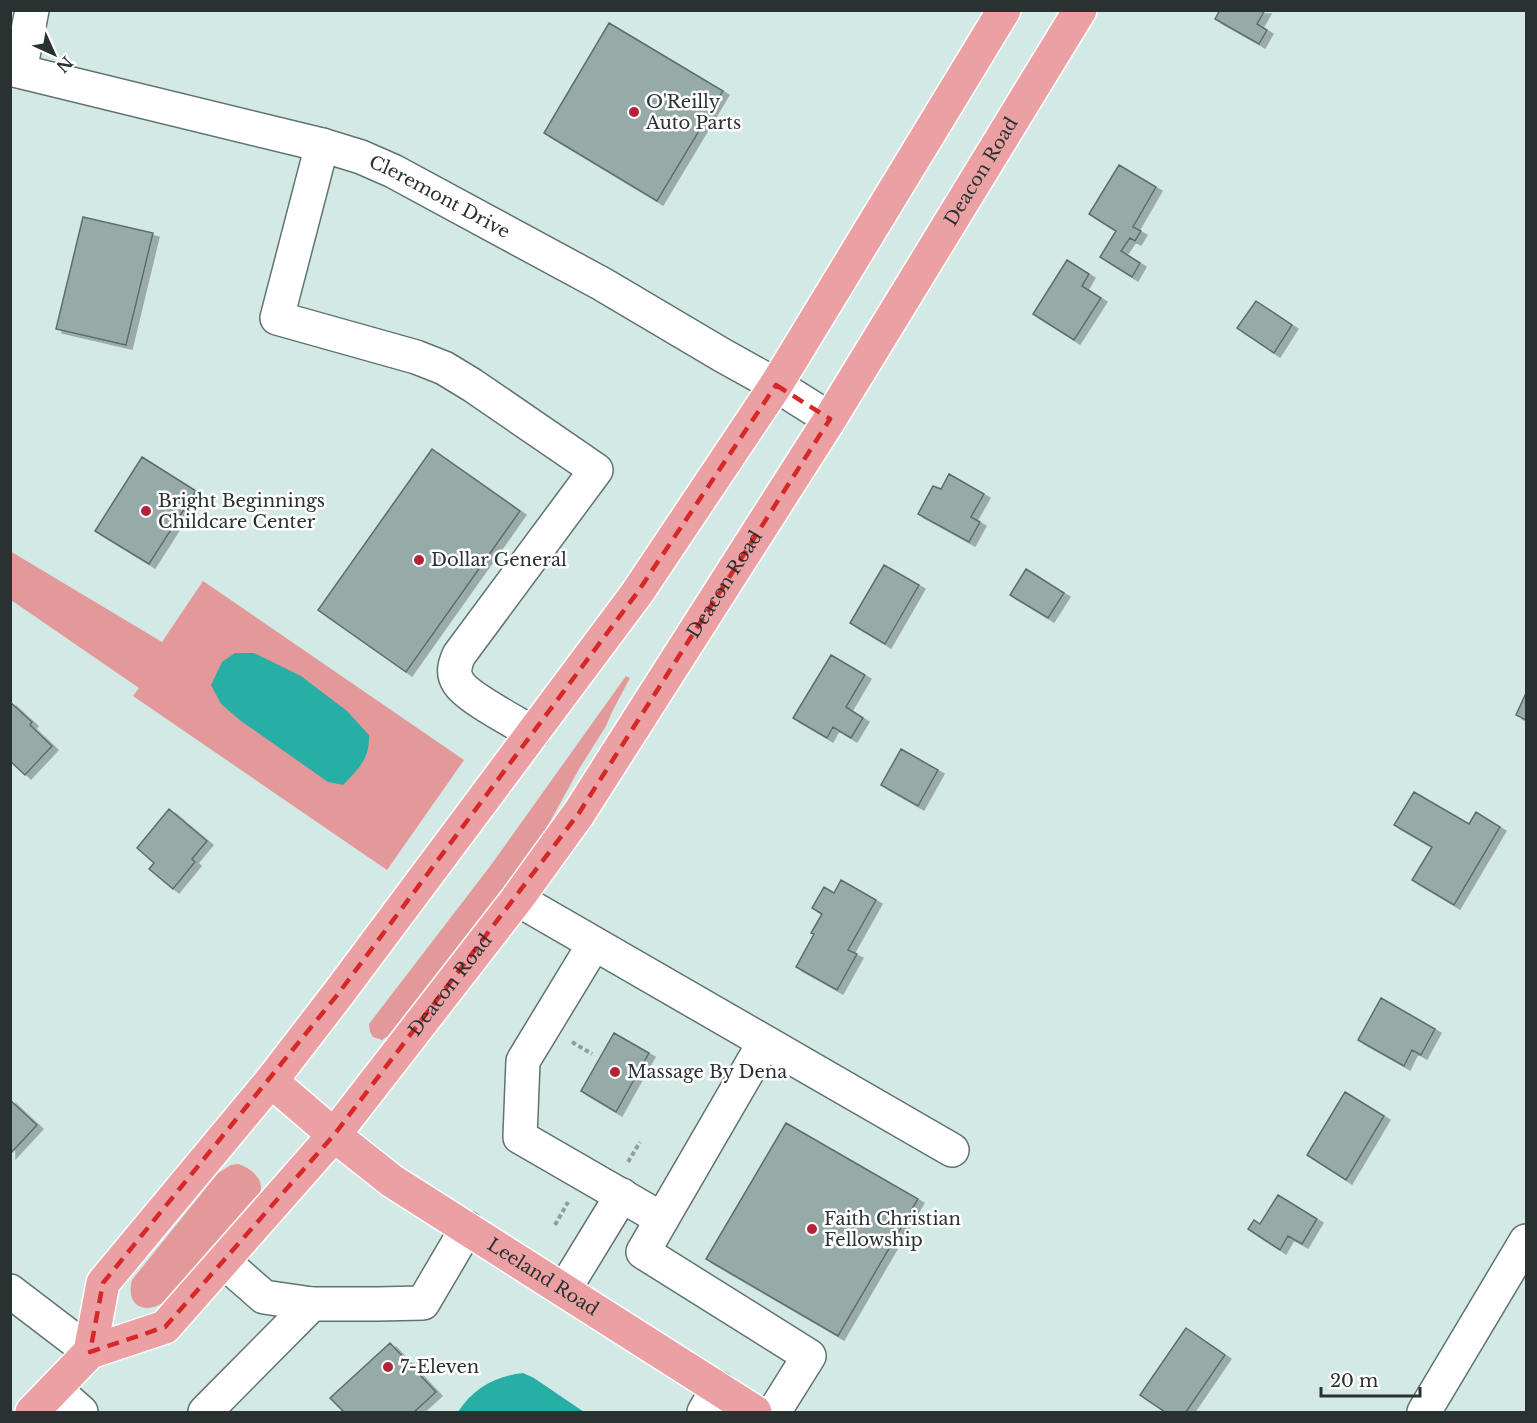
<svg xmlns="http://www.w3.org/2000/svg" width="1537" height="1423" font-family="'Libre Baskerville',serif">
  <defs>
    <filter id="shadow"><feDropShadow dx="6" dy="4" stdDeviation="0" flood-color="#0004"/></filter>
  </defs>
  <rect width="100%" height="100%" fill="#d3e9e6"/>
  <path fill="#e39999" d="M10,551L162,642L203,581L464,760L387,870L133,696L139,688L11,600Z
    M626,676L630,678L613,710L606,726L579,769L546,829L486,911L388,1036L382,1040L373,1037L370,1032L369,1024L491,865Z
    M238,1164C249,1167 262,1177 261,1189C260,1195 257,1199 254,1203L167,1300C146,1316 125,1307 132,1280L218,1173L231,1165Z"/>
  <path fill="#28afa5" d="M235,653H254L301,676L347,711L369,735C370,758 359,769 343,785L328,782L241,721L221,704L211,685L222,662Z
    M523,1373L534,1378L584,1412H458C473,1388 496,1376 523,1373Z"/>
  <path fill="#96aaa8" stroke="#5b6e6b" stroke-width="1.5" filter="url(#shadow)" d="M1220,10H1265L1257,24L1267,30L1259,44L1215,19Z
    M609,23L723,91L657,201L544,133Z
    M1119,165L1156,187L1133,227L1141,231L1135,241L1130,238L1121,251L1140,263L1132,277L1100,257L1116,231L1089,214Z
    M83,217L153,233L126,345L56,329Z
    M1067,260L1089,274L1082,286L1101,298L1074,340L1033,314Z
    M1256,301L1292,325L1274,353L1237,328Z
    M432,449L520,511L406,672L318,610Z
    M142,457L196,491L149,564L95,531Z
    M949,474L984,494L971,517L980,522L969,542L918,514L933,486L941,489Z
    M884,565L919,585L885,644L850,623Z
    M1026,569L1064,593L1048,618L1010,595Z
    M831,655L865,675L846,707L863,718L851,738L833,727L827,738L793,718Z
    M1526,693V720L1516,715Z
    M10,702L32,722L30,725L52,746L25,775L10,761Z
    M901,749L938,770L918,806L881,785Z
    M1414,792L1469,824L1476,812L1500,827L1454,905L1412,880L1432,847L1394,825Z
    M169,809L207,841L192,859L195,862L173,889L149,869L154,863L137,848Z
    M841,880L876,900L848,950L857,954L837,990L796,967L814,934L811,933L822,914L812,908L824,887L834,893Z
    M1381,998L1435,1029L1421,1055L1412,1050L1404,1066L1358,1040Z
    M614,1033L649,1053L616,1112L581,1091Z
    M1345,1092L1384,1116L1346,1180L1307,1155Z
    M10,1100L37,1125L10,1154Z
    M786,1123L918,1199L838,1336L706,1259Z
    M1278,1195L1317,1219L1302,1244L1288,1236L1280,1250L1248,1229L1254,1220L1260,1224Z
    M1186,1328L1225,1355L1186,1412H1165L1140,1395Z
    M390,1343L436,1392L414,1412H344L330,1398Z"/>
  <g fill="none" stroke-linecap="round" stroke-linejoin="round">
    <defs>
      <g id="minor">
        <path id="s1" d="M10,69L322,145L361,157L393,171L602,284L722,355L776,385L830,419"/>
        <path d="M20,71L32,10"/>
        <path d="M322,145L277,318L416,357L444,368L472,385L596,470L459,655C455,664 452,673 458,682C466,697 517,723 533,733"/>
        <path d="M517,899L952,1150"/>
        <path d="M594,944L523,1061L520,1137L662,1219L764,1043"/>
        <path d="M662,1219L643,1252L809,1356L774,1412"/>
        <path d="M224,1262L264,1297L312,1304H378L423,1303L467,1228"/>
        <path d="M564,1290L622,1195"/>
        <path d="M10,1291L90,1352"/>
        <path d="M55,1389L81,1412"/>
        <path d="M205,1412L312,1304"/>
        <path d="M704,1412L718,1388"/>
        <path d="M1424,1412L1526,1241"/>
      </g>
      <g id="major">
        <path id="s2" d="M271,1081L334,1135L392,1181L755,1412"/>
        <path d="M90,1352L103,1283L271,1081L338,994L637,593L776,385L1004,10"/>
        <path id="s3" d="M32,1412L90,1352L165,1327L334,1135L517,899L579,813L830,419L1080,10"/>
      </g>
    </defs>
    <use href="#minor" stroke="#607370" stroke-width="36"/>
    <use href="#major" stroke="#fff" stroke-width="36"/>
    <path stroke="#8e9f9c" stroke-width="4" stroke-dasharray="4.5 3" stroke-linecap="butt" d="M572,1042L592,1054
      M628,1162L640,1142
      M555,1225L568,1202"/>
    <use href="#minor" stroke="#fff" stroke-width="33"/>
    <use href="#major" stroke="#eba1a4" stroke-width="33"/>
  </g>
  <path fill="none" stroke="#d62828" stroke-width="4.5" stroke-dasharray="12 8" stroke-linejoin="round" d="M776,385L830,419L579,813L334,1135L165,1327L90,1352L103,1283L338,994L637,593Z"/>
  <g fill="#b52238" stroke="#fff" stroke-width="2">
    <circle cx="634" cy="112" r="6"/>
    <circle cx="146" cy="511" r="6"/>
    <circle cx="419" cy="560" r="6"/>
    <circle cx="615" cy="1072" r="6"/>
    <circle cx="812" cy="1229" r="6"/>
    <circle cx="388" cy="1367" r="6"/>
  </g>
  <g text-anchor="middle" stroke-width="5" stroke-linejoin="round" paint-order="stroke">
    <g font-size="18" fill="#2a3231" stroke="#fff" text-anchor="start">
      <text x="646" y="108">O'Reilly<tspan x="646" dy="21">Auto Parts</tspan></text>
      <text x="158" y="507">Bright Beginnings<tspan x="158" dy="21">Childcare Center</tspan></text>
      <text x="431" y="566">Dollar General</text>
      <text x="627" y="1078">Massage By Dena</text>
      <text x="824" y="1225">Faith Christian<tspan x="824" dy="21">Fellowship</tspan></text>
      <text x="400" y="1373">7-Eleven</text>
    </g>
    <g font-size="18" fill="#2a3231" stroke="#fff">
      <text dy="6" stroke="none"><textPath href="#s3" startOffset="1580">Deacon Road</textPath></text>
      <text dy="6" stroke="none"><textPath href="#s1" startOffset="450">Cleremont Drive</textPath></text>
      <text dy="6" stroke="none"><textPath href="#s3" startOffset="1094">Deacon Road</textPath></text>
      <text dy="6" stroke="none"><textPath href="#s3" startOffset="608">Deacon Road</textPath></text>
      <text dy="6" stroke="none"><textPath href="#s2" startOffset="336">Leeland Road</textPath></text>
    </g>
  </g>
  <rect width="1537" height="1423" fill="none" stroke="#2a3231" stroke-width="24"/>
  <g transform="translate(54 54) rotate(135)" stroke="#ffffff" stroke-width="4.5" paint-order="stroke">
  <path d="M0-4.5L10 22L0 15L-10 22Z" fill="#2a3231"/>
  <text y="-9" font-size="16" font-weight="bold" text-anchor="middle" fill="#2a3231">N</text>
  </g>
  <path d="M1321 1387v9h99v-9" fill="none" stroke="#2a3231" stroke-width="3"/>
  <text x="1330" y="1387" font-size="18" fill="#2a3231" stroke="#ffffff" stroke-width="4.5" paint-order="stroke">20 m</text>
</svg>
